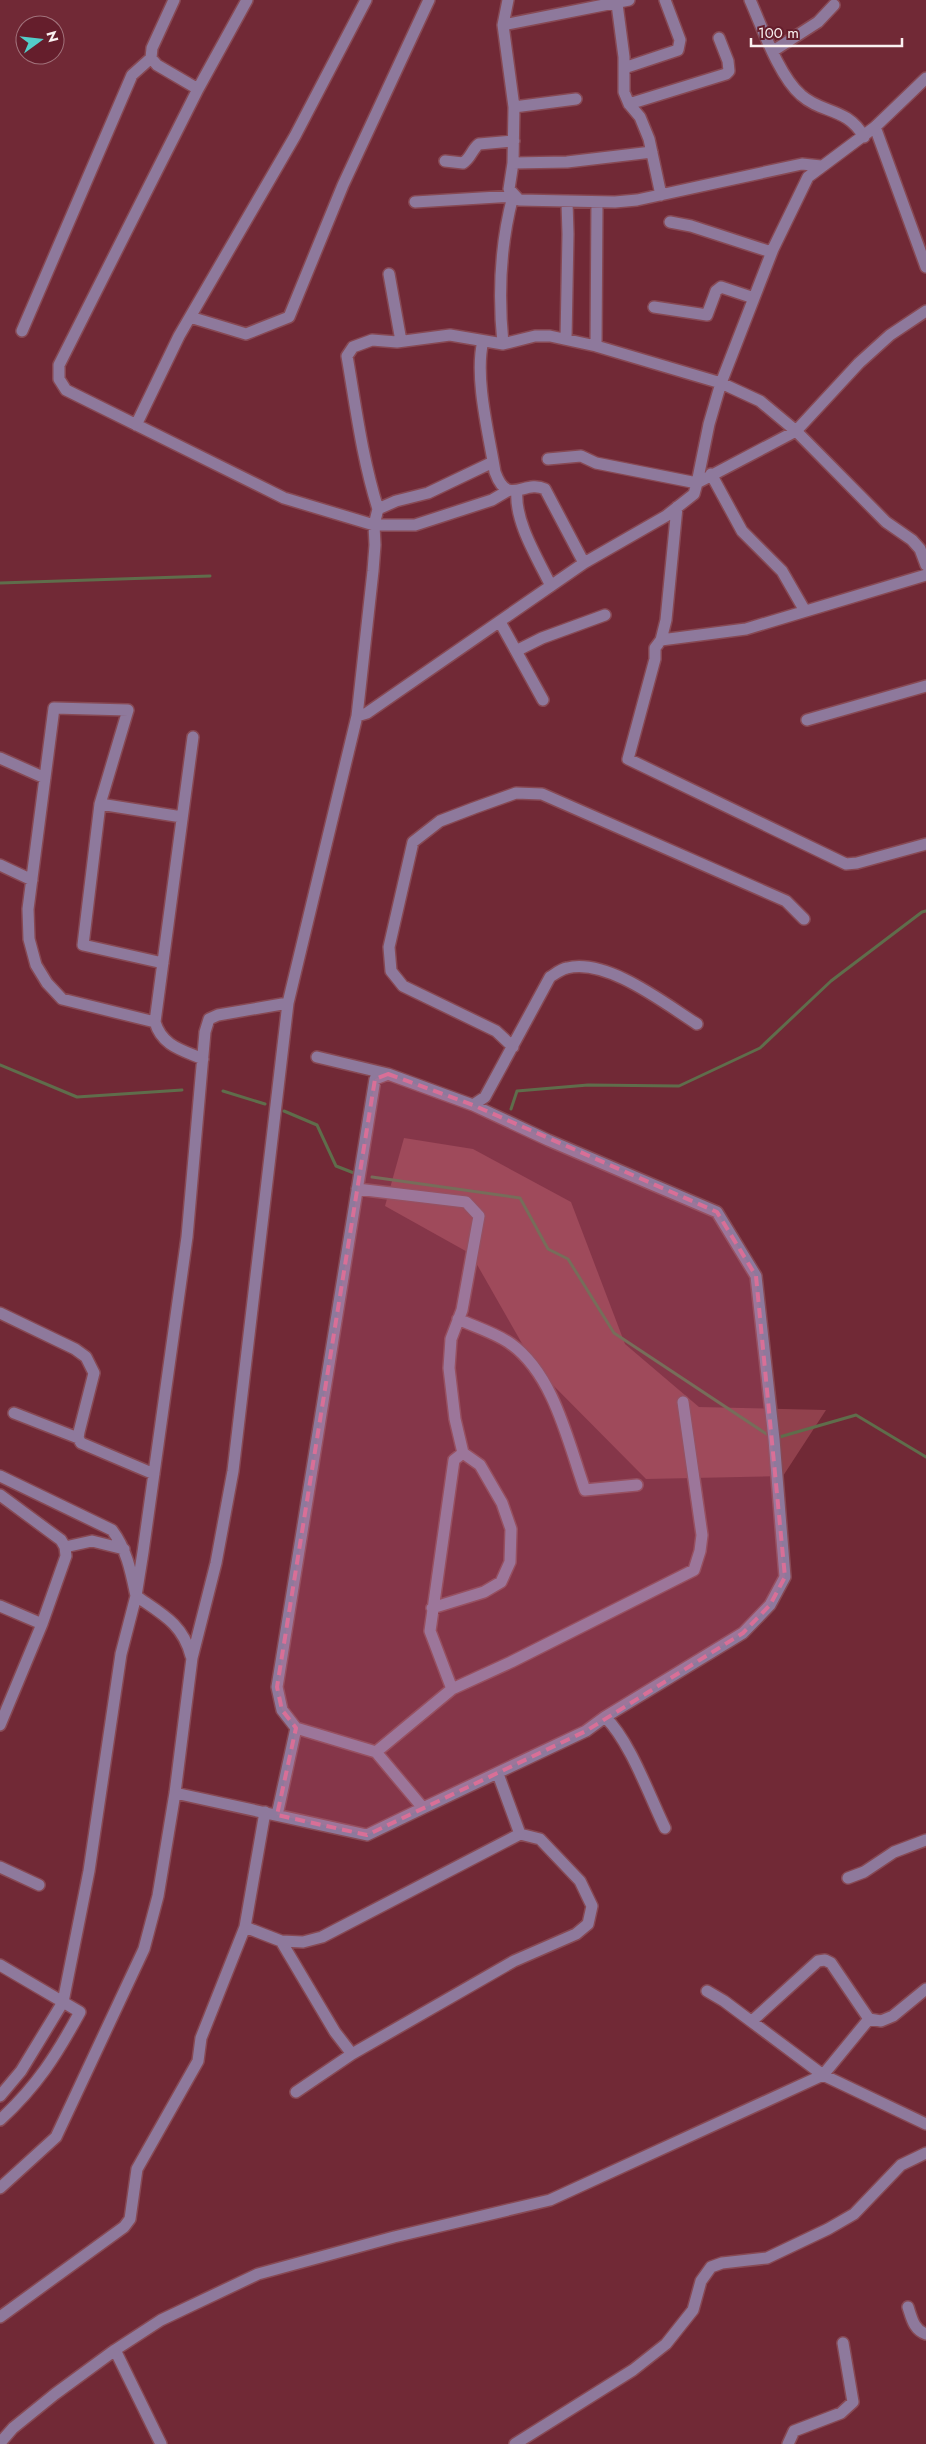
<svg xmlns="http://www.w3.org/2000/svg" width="926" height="2444" font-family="Jost,sans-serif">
  <rect width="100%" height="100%" fill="#712936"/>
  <path fill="#91414d" d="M404,1138L473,1149L571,1202L625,1344L699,1407L826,1410L783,1476L646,1479L536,1368L471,1254L385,1206Z"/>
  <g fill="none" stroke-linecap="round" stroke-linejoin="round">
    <path stroke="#5f6d4b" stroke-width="3" d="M0,583L210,576
      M0,1065L77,1097L182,1090
      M223,1091L265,1104
      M511,1109L517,1091L588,1085L679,1086L760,1048L831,981L922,912L926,911
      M284,1111L317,1125L336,1166L354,1173
      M372,1177L520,1198L548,1249L568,1259L614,1333L771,1437
      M776,1438L856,1415L926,1457"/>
    <defs>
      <path id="minor" d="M174,0L152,48L151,58L157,65L198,89
        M247,0L198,89L59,365V379L66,390L284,498L374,525H415L492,500L509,490
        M508,0L503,25L514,107L513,163L509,189L519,200L615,202L637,200L802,164L821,166
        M750,0C762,27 779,76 801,95C822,114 847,107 864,137
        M617,4L624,57V92L629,104L640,117L649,139L661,195
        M503,25L629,0
        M773,51L818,22L834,5
        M624,68L678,50L680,40L665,0
        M629,104L726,74L729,71L728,61L719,38
        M514,107L576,99
        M875,127L926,267
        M445,161L463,163C471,158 472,149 479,144L514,141
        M513,163L567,162L652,152
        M415,202L513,196C500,245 498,294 503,344
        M670,222L691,226L771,252
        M389,274L401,341
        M654,307L707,315L716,291L721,287L754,298
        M190,317L246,334L289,317L343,185L429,0
        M22,331L132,75L151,58
        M566,339L568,234L567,202
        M483,341C474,377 489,435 495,472C508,508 524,479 545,489L584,563
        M596,346L597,202
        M136,425L179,336L295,136L366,0
        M548,459L581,456L596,463L697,483L709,424L721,383L773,249L808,177L875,127L926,78
        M711,474L742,531L782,571L805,611
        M517,491C514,521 538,559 551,586
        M677,507L666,620L661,640L655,648V659L628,759L846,864L857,863L926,844
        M378,509C362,458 356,408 347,356L353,347L372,340L397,342L450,335L503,344L535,336H550L596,346L721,383L760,401L796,431L886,522L912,540L920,549L926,565
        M500,622L543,700
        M661,640L746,629L926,575
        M516,651L542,638L605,615
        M357,716L367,713L584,563L666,516L694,494L697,483L796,431L859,363L890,335L926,311
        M807,720L926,686
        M193,737L155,1022C162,1046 182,1050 203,1059
        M0,758L45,778
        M100,804L182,817
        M0,865L32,880
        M155,1022L62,999L47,983L36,965L29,939L28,909L54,708L128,710L100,804L83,945L163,963
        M513,1047L496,1031L403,986L391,971L389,947L413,842L440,821L474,808L516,793L542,794L786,901L804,919
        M317,1057L388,1074
        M473,1105L548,1140L717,1212L756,1276L774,1439L785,1577L770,1605L743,1633L605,1717
        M357,1189L466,1202L479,1216L462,1310L451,1339L449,1368L455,1419L463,1453
        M0,1313L75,1349L86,1357L94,1373L79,1432L78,1438L81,1443L154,1474
        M458,1319C475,1327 496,1333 511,1344C554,1375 568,1442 585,1490L637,1485
        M14,1413L78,1438
        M0,1476L112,1530C127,1550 131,1572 136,1596C162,1614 183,1624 191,1656
        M0,1495L61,1540L65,1547L66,1556L42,1624L0,1725
        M65,1547L92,1541L124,1549
        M0,1606L42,1624
        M432,1608L484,1592L501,1582L510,1562L511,1529L502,1503L480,1465L463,1453L454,1460L430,1631L452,1689
        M296,1728L282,1710L277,1687L375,1079L388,1074L473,1105L485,1097L550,977C555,974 561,969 567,968C607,958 664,1003 697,1024
        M376,1752L452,1689L511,1662L694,1570L700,1551L702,1535L683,1402
        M175,1793L367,1835L423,1808
        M265,1812L245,1927L281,1941L335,2032L352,2054L514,1961L576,1934L588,1924L592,1906L580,1881L540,1839L520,1834L498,1774
        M277,1815L296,1728L376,1752L423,1808L586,1731L605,1717C630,1741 649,1795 665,1828
        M0,1867L39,1885
        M848,1878L864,1872L894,1852L926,1840
        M281,1941L303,1942L322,1937L520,1834
        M0,1965L80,2012C56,2056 37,2086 0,2120
        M707,1991L724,2001L823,2075L926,2124
        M752,2021L818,1961L825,1960L831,1963L869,2019L881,2021L893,2016L926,1989
        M296,2092L352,2054
        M0,2096L21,2071L63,2002L89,1871L121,1654L136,1596L143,1552L187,1237L205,1032L209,1019L218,1015L288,1003
        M0,2188L56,2137L144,1949L158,1896L175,1793L192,1658L216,1563L233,1471L288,1003L357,716L373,571L375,545L374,525L378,509L396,501L428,493L493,462
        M908,2307C912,2319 914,2330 926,2334
        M0,2317L124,2227L130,2219L137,2169L198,2061L201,2038L245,1927
        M115,2350L161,2444
        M0,2443L13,2428L55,2394L115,2350L161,2320L258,2274L394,2237L550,2200L823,2075L869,2019
        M515,2444L633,2370L666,2344L693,2310L701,2281L711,2267L722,2263L767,2258L828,2229L854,2214L901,2165L926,2153
        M788,2444L794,2431L841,2413L853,2402L843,2343"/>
    </defs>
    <use href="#minor" stroke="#874954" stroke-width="14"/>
    <use href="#minor" stroke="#8e799c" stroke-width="11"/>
  </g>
  <path fill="#d86f97" fill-opacity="0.2" stroke="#d86f97" stroke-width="4" stroke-dasharray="10 6" stroke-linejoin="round" d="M388,1074L473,1105L717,1212L756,1276L785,1577L770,1605L743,1633L586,1731L367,1835L277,1815L296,1728L282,1710L277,1687L375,1079Z"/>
  <g transform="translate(40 40) rotate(75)"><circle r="24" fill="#651e2c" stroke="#a1727b"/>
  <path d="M0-4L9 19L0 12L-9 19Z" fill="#53cdc9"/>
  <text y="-8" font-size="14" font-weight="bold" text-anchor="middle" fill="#faf1f1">N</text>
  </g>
  <path d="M751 38v8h151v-8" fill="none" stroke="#faf1f1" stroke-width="2.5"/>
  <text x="758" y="38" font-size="15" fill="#faf1f1" stroke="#651e2c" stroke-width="4" paint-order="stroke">100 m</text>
</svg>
